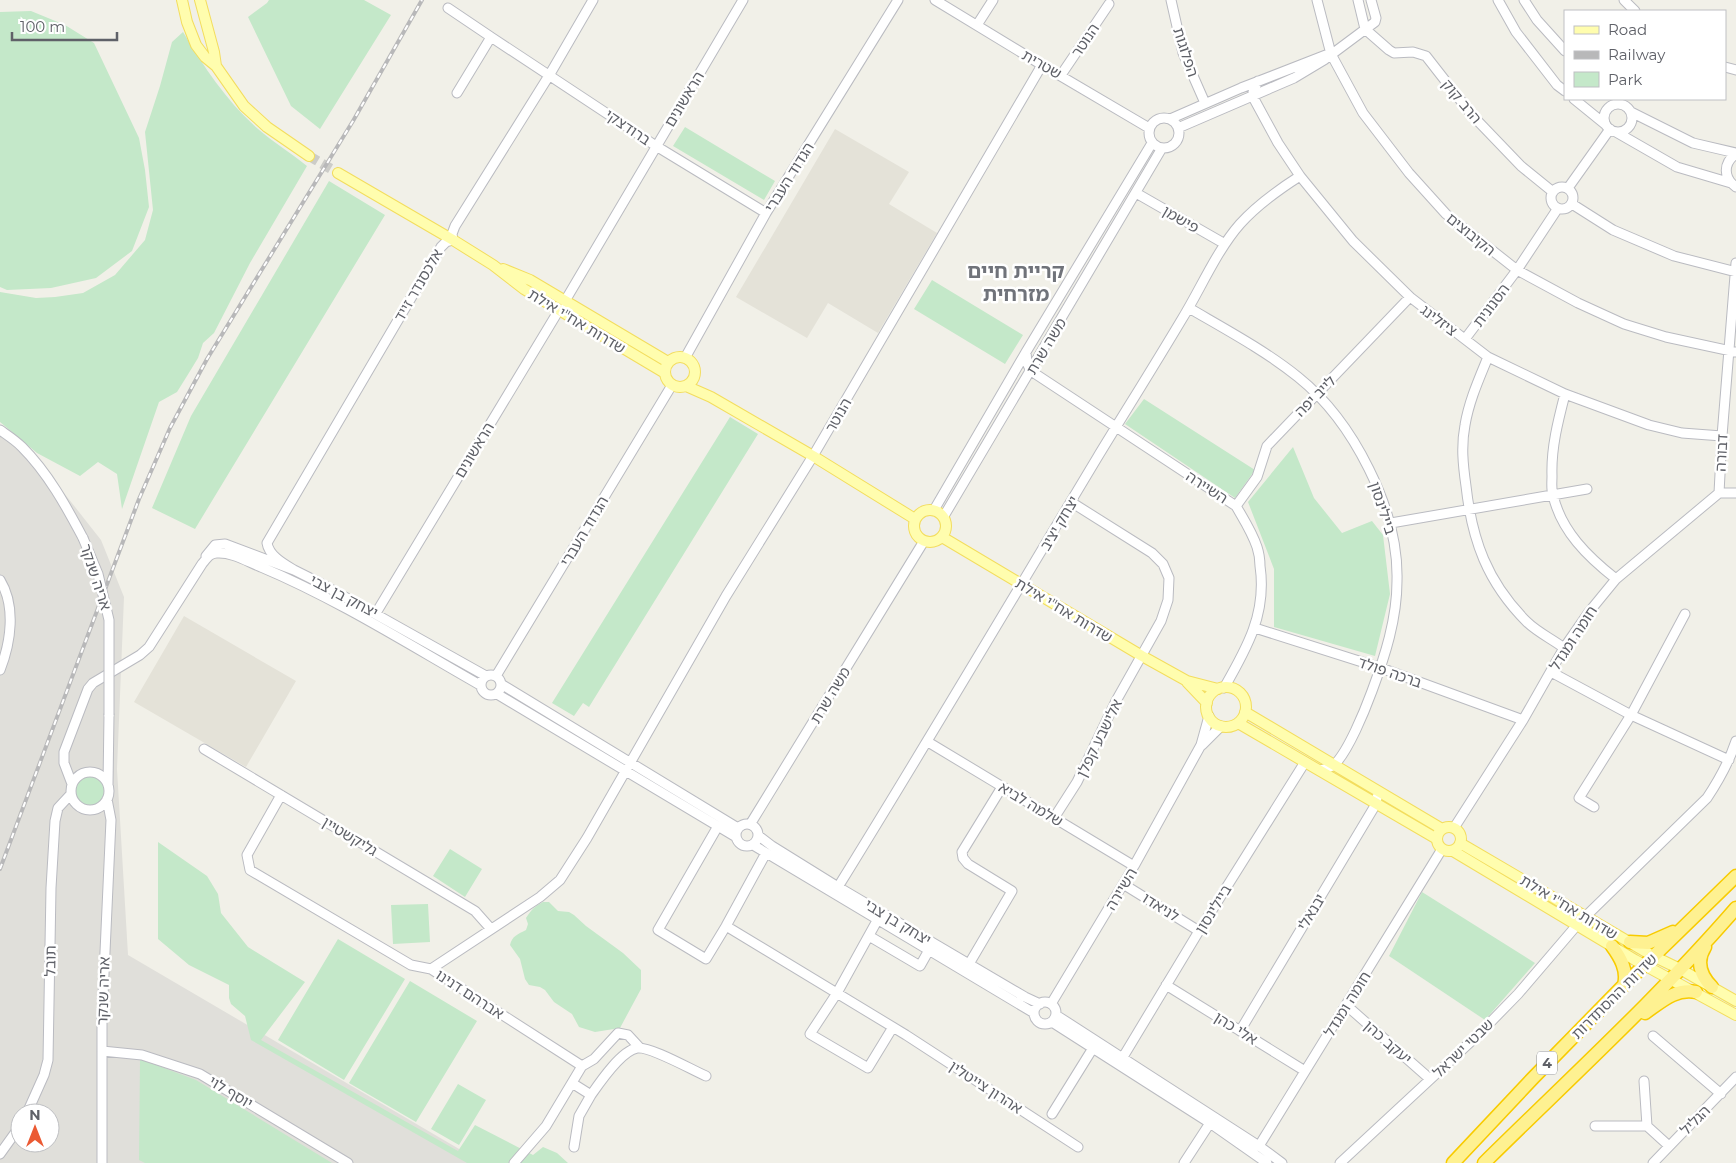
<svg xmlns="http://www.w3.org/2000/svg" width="1736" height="1163" viewBox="0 0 1736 1163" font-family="Montserrat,'Noto Sans Hebrew',sans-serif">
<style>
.industrial{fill:#e0dfda;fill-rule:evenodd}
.education{fill:#e4e2d8}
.green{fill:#c4e8c9}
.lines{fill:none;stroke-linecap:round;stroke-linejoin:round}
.major-tunnel{stroke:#ccccc8;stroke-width:10;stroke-dasharray:10 5;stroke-linecap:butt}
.minor-casing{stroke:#babbc1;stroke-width:11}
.major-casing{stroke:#f3dd5e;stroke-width:12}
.highway-casing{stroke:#f8cb00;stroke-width:15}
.minor{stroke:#fff;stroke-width:9}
.major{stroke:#fffdae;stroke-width:10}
.highway{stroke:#fef191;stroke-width:12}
.rail-casing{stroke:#b8b8b9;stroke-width:4}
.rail{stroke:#fff;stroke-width:2;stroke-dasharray:5.5;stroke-linecap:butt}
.minor-bridge-casing{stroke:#babbc1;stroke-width:11;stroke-linecap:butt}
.minor-bridge{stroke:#fff;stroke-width:9}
.labels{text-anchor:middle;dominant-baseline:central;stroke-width:5;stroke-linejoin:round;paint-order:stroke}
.shield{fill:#fff;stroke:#8f9095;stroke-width:1}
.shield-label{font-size:14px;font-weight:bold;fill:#5f6168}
.street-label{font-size:15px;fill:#5f6168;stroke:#fff}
.district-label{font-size:20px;font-weight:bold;fill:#70737a;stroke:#fff}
</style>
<rect width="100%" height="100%" fill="#f1f0e8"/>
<path class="industrial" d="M0,431L42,465L101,540L124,597L117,769L128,955L483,1163H0ZM20,1113H50V1143H20Z"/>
<path class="education" d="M835,129L909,172L889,204L937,233L878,333L828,303L807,338L736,297Z
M184,616L296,681L246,767L134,702Z"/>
<path class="green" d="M269,0H364L391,15L320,129L291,106L248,17L267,3Z
M31,11L65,25L94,43L139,138L145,170L149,207L132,251L96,278L51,288L7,290L0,287V12Z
M183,32C204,67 227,102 258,129C273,142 291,153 307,166L250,263L214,333L203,343L198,358L187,376L177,392L159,402L122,509L117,474L98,462L80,476L37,453L0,422V292L36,298L55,297L83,293L115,275L145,240L153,210L145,132L160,86L172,42Z
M685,127L775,181L764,200L673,146Z
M329,181L385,215L195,529L152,508L191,416Z
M932,280L1023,335L1005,364L914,309Z
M1144,399L1255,470L1235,498L1125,424Z
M730,417L758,434L589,707L583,703L574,716L552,703Z
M1293,447L1314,498L1342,533L1372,521L1383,535L1390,594L1375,656L1274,627V569L1248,502Z
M74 791a15 15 0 1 1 30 0a15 15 0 1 1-30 0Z
M158,842L207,876L218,894L221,913L248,947L305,982L261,1040L458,1151L475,1125L533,1155L543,1147L557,1153L568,1163H467L251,1040L245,1016L231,1004L229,998V985L189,965L158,939Z
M450,849L482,869L465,897L433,876Z
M1422,892L1535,963L1485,1020L1389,956Z
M543,902H549L558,911L569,912L574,915L586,926L623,953L641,970V989L620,1028L595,1032L579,1027L572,1014L554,1002L545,990L540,987L529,985L525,979L520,959L510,945C512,936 518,934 526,930L528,924L526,918C531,910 535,906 543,902Z
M428,904L430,942L393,944L391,905Z
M338,939L405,979L344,1080L278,1040Z
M410,981L477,1021L416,1122L349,1083Z
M140,1059L196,1080L332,1163H145L139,1160Z
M458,1084L486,1100L459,1145L431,1129Z"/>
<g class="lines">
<path class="major-tunnel" d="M309,156L338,173"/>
<defs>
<path id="minor" d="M935,0L1042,65L1149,128
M1171,0L1183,53L1205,103
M1317,0L1331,54L1363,113L1409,173L1446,214L1517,270L1578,303L1624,324L1666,337L1736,352
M1358,0L1365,29
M1498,0L1516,32L1557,85L1565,91
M1524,0L1537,20L1565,51
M1624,0L1635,11
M448,8L491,37
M977,25L993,0
M1365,29L1389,50L1394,53L1413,52L1426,56L1472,115L1521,166L1553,192
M1725,67L1736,70
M1061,75L1109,4
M1258,81L1253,92V97L1278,143L1300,176L1353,241L1410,297L1488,357L1565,394L1649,425L1682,433L1722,436
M457,93L491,37L656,146L766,213
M1574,99L1606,125
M1604 118a14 14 0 1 1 28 0a14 14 0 1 1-28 0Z
M1631,112L1693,143L1736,153
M1149 133a15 15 0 1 1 30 0a15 15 0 1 1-30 0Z
M1170,119L1241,88L1326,55
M1178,128L1294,78L1324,60L1375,22L1376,18L1371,0
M1616,132L1677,167L1731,183
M1736,154C1723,163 1723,178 1736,187
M1551 198a11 11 0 1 1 22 0a11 11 0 1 1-22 0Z
M1568,188L1610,129
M1136,193L1225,244
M1572,204L1613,230L1674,256L1736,272
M565,301L743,0
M1189,308C1225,329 1266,351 1298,377C1353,421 1399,510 1397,581C1397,619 1385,656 1372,691C1365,710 1348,752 1334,765C1330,768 1325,769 1320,770
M1465,339L1517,270L1558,208
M1026,352L1027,363L1031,371L1236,506C1244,520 1252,532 1257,547C1259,553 1260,560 1260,566C1267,613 1247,648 1224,688
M1488,357C1479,379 1469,401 1465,425C1461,446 1463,465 1466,486C1472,540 1487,582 1527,622C1537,632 1552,639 1564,648
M685,358L766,213L898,0
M1565,394C1558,421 1551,448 1552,476C1552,482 1551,489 1553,495C1561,531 1588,557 1616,579
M0,430C7,435 15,440 22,447C48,473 66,506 83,538
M1719,493L1722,436L1736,263
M1236,506L1257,477L1267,446L1410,297
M934,510L1026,352L1152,143
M944,516L1162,148
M1391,523L1587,489
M206,556L215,545L225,544L294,570L320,583L486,676
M294,570C284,564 269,556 267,543L441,247L446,242L453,240L452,234L455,226L550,74L593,0
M0,580C16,606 11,642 0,670
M376,613L559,310L566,308L579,311
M1255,628L1381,668L1523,720
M1551,672L1631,715L1729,760
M481 685a10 10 0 1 1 20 0a10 10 0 1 1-20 0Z
M496,676L672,385
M501,684L738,828
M497,694L736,837
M928,742L1134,866
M1202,745L1221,726
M204,749L475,911L491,929
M71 791a19 19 0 1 1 38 0a19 19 0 1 1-38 0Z
M72,784L64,763V752L88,689L93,683L140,655L149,647L202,564C207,558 210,553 217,553C232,552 248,562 261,567C337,599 408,644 480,685
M108,785L109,715
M281,795L247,855L250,870L411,965L431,969L582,1066L546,1126L514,1163
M1594,807L1579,798L1631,715L1685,614
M1054,818L1077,782L1116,701L1161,621L1168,600L1169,578L1163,564L1152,553L1071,502
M751,823L924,541
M736 835a11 11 0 1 1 22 0a11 11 0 1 1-22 0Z
M718,826L658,930L706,959L726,926L766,853
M1454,828L1523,720L1564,648L1589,612L1616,579L1719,493H1736
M759,836L772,846L838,887L1025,997L1040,1004
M753,845L1034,1013
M1123,884L1199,931
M838,887C926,745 1011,601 1097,458C1125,412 1154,366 1182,319C1200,290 1217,250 1240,224C1257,205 1278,190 1300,176
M1586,916L1707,798C1719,780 1729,762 1736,741
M878,919L837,993L810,1034L868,1068L893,1027
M726,926L906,1035L1078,1147
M869,936L920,966L929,950
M969,964L1012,891L968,864L963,858L962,852L1002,787
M431,969L540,897L560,880L587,838L726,596L813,456L1042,65
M1166,985L1305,1071
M1034 1013a11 11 0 1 1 22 0a11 11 0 1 1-22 0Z
M1051,1004L1134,866L1201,745L1209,716
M1346,1005L1430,1079
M1056,1015L1259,1146L1282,1163
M1052,1022L1210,1123L1267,1163
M1240,1031L1376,804L1377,797
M1653,1036L1721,1094
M102,1051L142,1055L200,1074L348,1163
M1123,1057L1199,931L1305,762
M582,1066L594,1059L618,1033L628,1035L640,1048
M572,1083L591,1095C600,1082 621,1051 637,1048C650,1046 692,1070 706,1076
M27,1113L44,1075L48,1060L51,888L55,821L58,808L71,794
M1052,1114L1093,1048
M1595,1126H1647L1644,1081
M1647,1126L1669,1146
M574,1147L579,1116L591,1095
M1245,1147L1259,1146L1442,849
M0,1154L20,1126
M102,1163V1018L111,820L107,799
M1184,1163L1210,1123L1209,1118
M1340,1163L1478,1035L1518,994L1577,925
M1653,1163L1736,1077"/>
<path id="major" d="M182,0L187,22L196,45L205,57L216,66L244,106L267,127L309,156
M200,0L214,52L216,66
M338,173L453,240L493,265L524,289L665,373
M503,269L530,280L668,362
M665 372a15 15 0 1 1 30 0a15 15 0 1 1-30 0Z
M686,386L711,397L813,456L915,519
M914 526a16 16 0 1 1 32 0a16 16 0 1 1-32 0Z
M942,537L1142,656L1187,681L1218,689
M1187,682L1207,703
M1206 707a20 20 0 1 1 40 0a20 20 0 1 1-40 0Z
M1245,712L1442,829
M1238,723L1437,839
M1437 839a12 12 0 1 1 24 0a12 12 0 1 1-24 0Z
M1460,843L1653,956L1680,969L1736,1001
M1453,851L1635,960L1736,1015"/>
<path id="highway" d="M1630,942L1648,943L1673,932
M1612,946C1620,957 1628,970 1624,985
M1705,947C1696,961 1700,975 1712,987
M1645,1013C1661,1002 1675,988 1696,992
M1453,1163L1533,1078L1624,985L1736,876
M1484,1163C1569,1079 1658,998 1736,908"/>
</defs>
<use href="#minor" class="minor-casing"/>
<use href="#major" class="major-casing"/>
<use href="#highway" class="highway-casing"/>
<use href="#minor" class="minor"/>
<use href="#major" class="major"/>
<use href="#highway" class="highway"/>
<defs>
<path id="rail" d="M0,869L139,499L170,428L207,359L353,121L422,0"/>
</defs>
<use href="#rail" class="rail-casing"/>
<use href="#rail" class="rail"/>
<defs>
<path id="minor-bridge" d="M83,538L98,574L109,620V715"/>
</defs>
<use href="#minor-bridge" class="minor-bridge-casing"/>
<use href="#minor-bridge" class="minor-bridge"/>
</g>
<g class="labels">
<rect class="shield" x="1537" y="1051.5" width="20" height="23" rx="4"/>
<g class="shield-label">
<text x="1547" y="1063">4</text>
</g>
<g class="street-label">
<text transform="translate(1085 40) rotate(-56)">הנוטר</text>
<text transform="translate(1186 52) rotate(72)">הפלוגות</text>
<text transform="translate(1042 64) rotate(30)">שטרית</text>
<text transform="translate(684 99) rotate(-59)">הראשונים</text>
<text transform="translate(1462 101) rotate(50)">הרב קוק</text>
<text transform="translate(628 127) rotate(34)">ברודצקי</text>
<text transform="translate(789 177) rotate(-58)">הגדוד העברי</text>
<text transform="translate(1181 219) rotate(30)">פישמן</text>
<text transform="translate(1471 234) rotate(39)">הקיבוצים</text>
<text transform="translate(418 285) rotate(-60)">אלכסנדר זייד</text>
<text transform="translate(1491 305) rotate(-53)">הסנונית</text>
<text transform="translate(1439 320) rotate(37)">ציזלינג</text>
<text transform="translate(577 321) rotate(31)">שדרות אח"י אילת</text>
<text transform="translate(1046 346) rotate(-59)">משה שרת</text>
<text transform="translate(1315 396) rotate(-45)">לייב יפה</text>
<text transform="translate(838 415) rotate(-60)">הנוטר</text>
<text transform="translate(474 450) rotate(-59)">הראשונים</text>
<text transform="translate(1721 453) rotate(-87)">דבורה</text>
<text transform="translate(1207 487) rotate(33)">השיירה</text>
<text transform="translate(1383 508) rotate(72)">ביילינסון</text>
<text transform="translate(1059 523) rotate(-59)">יצחק יציב</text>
<text transform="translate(584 531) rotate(-59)">הגדוד העברי</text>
<text transform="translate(96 577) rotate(72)">אריה שנקר</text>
<text transform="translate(344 596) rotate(28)">יצחק בן צבי</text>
<text transform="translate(1064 610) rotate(31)">שדרות אח"י אילת</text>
<text transform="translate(1573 638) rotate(-57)">חומה ומגדל</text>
<text transform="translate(1390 672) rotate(19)">ברכה פולד</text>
<text transform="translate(830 695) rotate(-59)">משה שרת</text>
<text transform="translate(1099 738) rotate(-64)">אלישבע קפלן</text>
<text transform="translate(1031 804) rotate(31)">שלמה לביא</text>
<text transform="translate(350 836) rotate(31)">גליקשטיין</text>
<text transform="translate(1121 889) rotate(-59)">השיירה</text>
<text transform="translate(1161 907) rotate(32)">לניאדו</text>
<text transform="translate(1569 907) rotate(31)">שדרות אח"י אילת</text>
<text transform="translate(1213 909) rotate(-58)">ביילינסון</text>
<text transform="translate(1311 912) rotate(-59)">יבנאלי</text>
<text transform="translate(898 922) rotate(31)">יצחק בן צבי</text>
<text transform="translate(50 961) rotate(-89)">תובל</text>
<text transform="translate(103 991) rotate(-88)">אריה שנקר</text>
<text transform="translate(470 994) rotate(33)">אברהם דנינו</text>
<text transform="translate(1614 996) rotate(-45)">שדרות ההסתדרות</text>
<text transform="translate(1347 1004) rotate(-58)">חומה ומגדל</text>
<text transform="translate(1236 1028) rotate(32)">אלי כהן</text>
<text transform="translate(1388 1042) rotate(41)">יעקב כהן</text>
<text transform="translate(1463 1048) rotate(-44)">שבטי ישראל</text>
<text transform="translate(986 1087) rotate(33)">אהרון צייטלין</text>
<text transform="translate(231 1092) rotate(31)">יוסף לוי</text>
<text transform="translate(1695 1120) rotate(-45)">הגליל</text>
</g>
<g class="district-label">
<text x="1016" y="271">קריית חיים<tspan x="1016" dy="23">מזרחית</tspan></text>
</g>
</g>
<rect x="1564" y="10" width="162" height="90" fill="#ffffff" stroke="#bfc0c3"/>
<rect x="1574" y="26" width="25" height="8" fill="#fffdae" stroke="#bfc0c3"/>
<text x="1608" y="35" font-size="15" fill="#5f6168">Road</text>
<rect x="1574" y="51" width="25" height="8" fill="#b8b8b9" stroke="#bfc0c3"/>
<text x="1608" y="60" font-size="15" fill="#5f6168">Railway</text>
<rect x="1574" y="72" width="25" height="15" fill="#c4e8c9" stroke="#bfc0c3"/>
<text x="1608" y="85" font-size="15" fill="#5f6168">Park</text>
<g transform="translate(35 1128)"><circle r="24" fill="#ffffff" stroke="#bfc0c3"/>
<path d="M0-4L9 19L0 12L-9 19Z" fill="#eb5a33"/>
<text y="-8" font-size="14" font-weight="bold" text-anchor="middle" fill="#5f6168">N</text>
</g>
<path d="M12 32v8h105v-8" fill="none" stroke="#5f6168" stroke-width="2.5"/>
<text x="20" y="32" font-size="15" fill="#5f6168" stroke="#ffffff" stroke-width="4" paint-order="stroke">100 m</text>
</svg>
